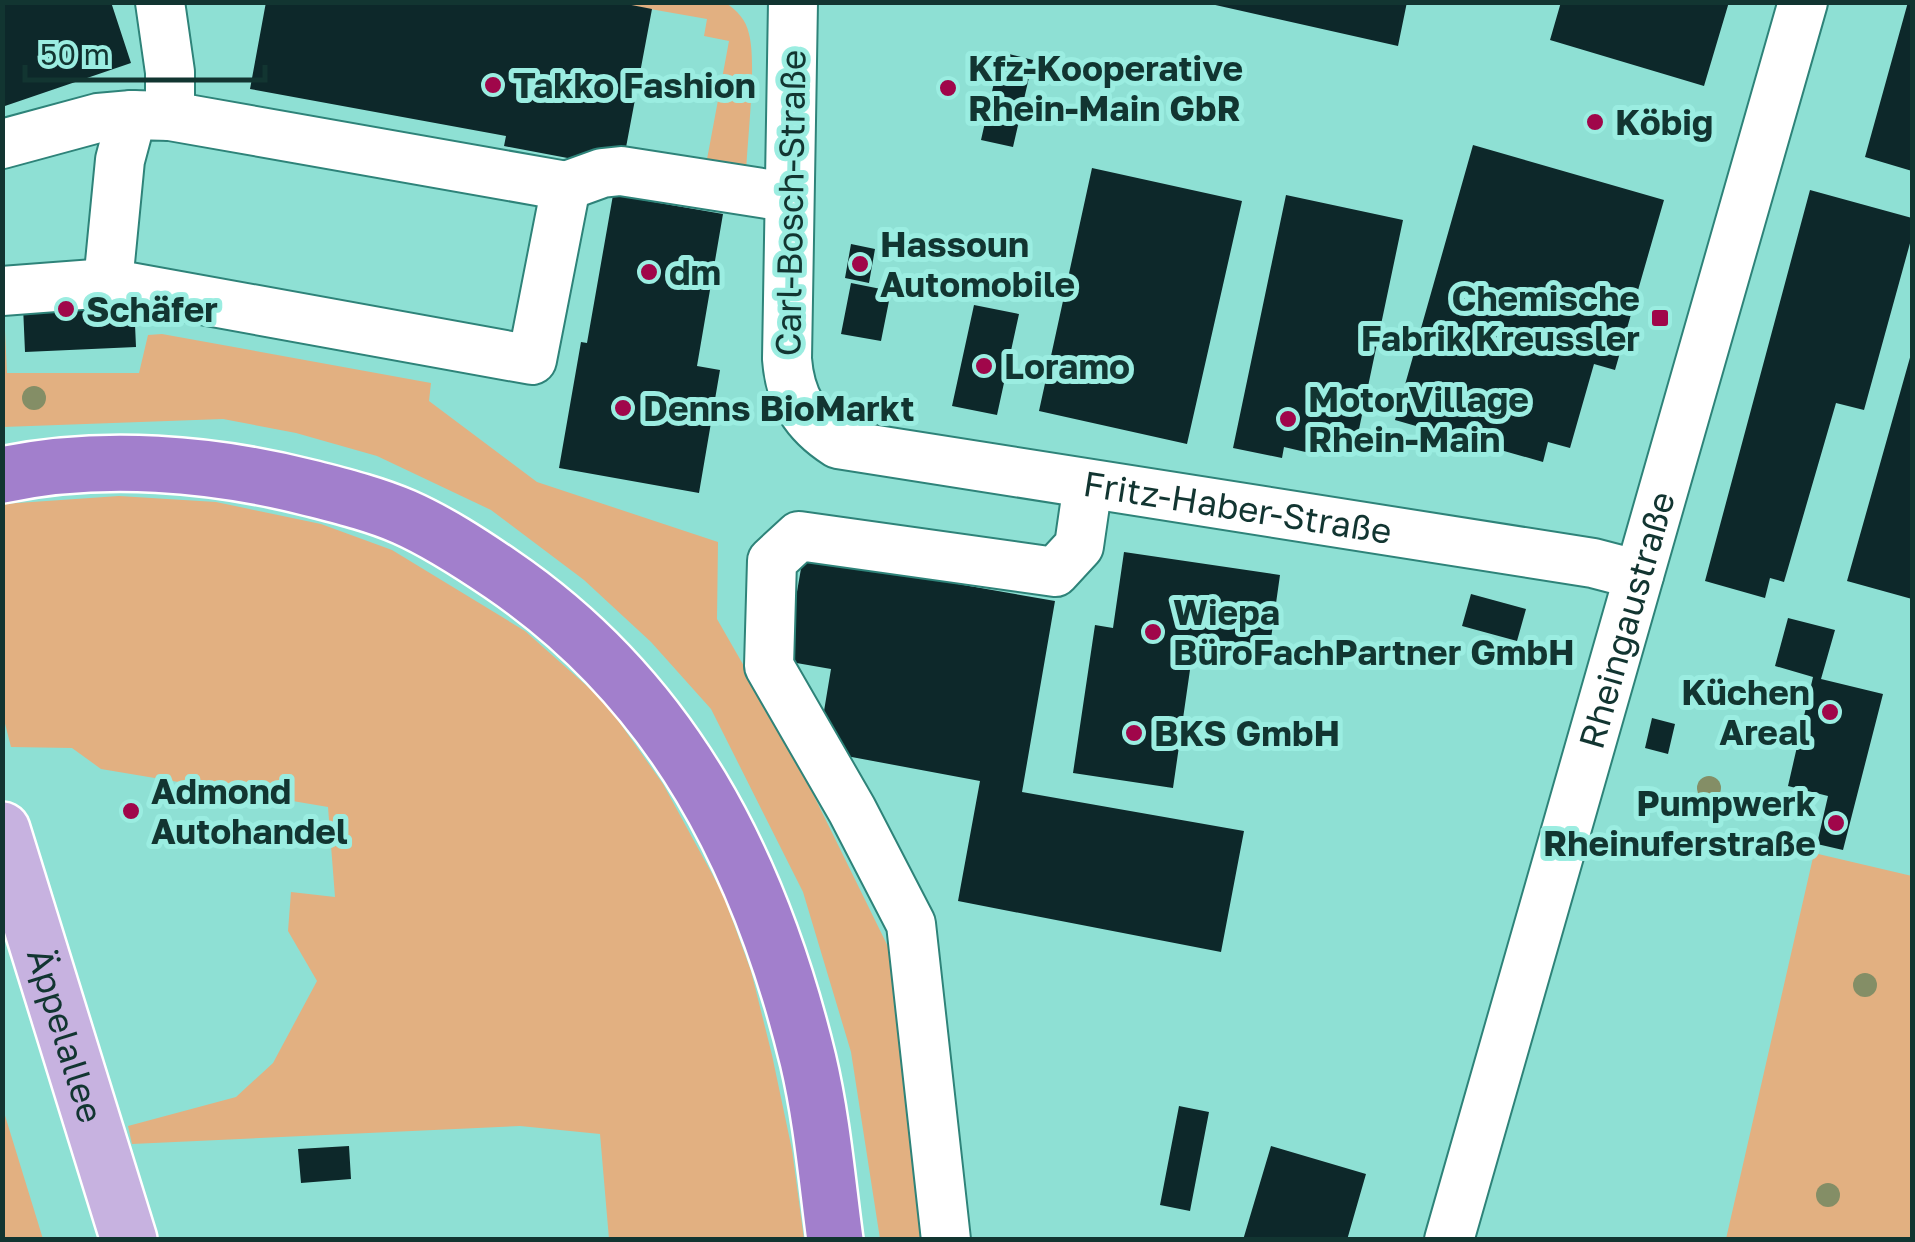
<svg xmlns="http://www.w3.org/2000/svg" width="1915" height="1242" viewBox="0 0 1915 1242" font-family="'Golos Text',sans-serif">
<style>
.green{fill:#e2b081}
.building{fill:#0d282a}
.lines{fill:none;stroke-linecap:round;stroke-linejoin:round}
.minor-casing{stroke:#2e8379;stroke-width:52}
.major-casing{stroke:#fff;stroke-width:60}
.highway-casing{stroke:#fff;stroke-width:60}
.minor{stroke:#fff;stroke-width:48}
.major{stroke:#c7b2e0;stroke-width:55}
.highway{stroke:#a27fcc;stroke-width:55}
.tree{fill:#848e66}
.poi-dot{fill:#a0064a;stroke:#9bede1;stroke-width:4}
.labels{text-anchor:middle;dominant-baseline:central;stroke-width:10;stroke-linejoin:round;paint-order:stroke}
.poi-label{font-size:35px;font-weight:bold;fill:#123531;stroke:#9bede1;text-anchor:start}
.street-label{font-size:35px;fill:#123531;stroke:#9bede1}
</style>
<rect width="100%" height="100%" fill="#8ee0d4"/>
<path class="green" d="M616,3H726C737,11 746,19 749,34C757,64 747,141 746,176L705,170L729,41L704,36L707,19Z
M3,331H5L7,373H139L148,335L162,334L431,383L429,401L537,482L718,542L717,619L787,741L899,969L930,1239H880L851,1052L803,892L711,709L651,642L584,580L491,510L377,456L296,433L223,419L3,427Z
M119,496L216,502L321,524L392,550L525,631L605,702L663,784L723,894L751,971L772,1055L792,1150L804,1239H609L600,1134L520,1126L132,1144L128,1126L236,1097L273,1063L317,981L288,931L291,892L335,897L328,807L101,769L72,748L11,747L3,716V504Z
M1814,853L1912,876V1239H1726Z
M3,1109L43,1239H3Z"/>
<path class="building" d="M2,2H111L131,63L2,107Z
M266,2H616L652,9L624,158L594,163L504,146L506,136L250,89Z
M1202,2H1407L1398,46Z
M1561,2H1729L1704,86L1550,40Z
M1908,2H1912V171L1865,157Z
M1001,52L1033,60L1013,147L981,140Z
M1473,145L1664,200L1615,370L1594,364L1570,448L1548,442L1543,462L1395,420Z
M1092,168L1242,201L1187,444L1039,411Z
M1810,190L1912,218V236L1864,410L1836,403L1784,582L1770,578L1765,598L1705,581Z
M613,195L723,214L697,366L720,370L699,493L559,468L581,342L587,343Z
M1286,195L1403,220L1358,434L1320,426L1314,454L1284,447L1282,458L1233,448Z
M851,244L875,249L869,283L845,278Z
M851,283L891,291L881,341L841,334Z
M134,302L136,347L25,352L23,306Z
M974,305L1019,314L997,415L952,406Z
M1911,354L1912,355V599L1847,581Z
M1124,552L1280,575L1268,660L1193,649L1173,788L1073,773L1095,625L1113,628Z
M803,557L1055,601L1022,792L1244,831L1221,952L958,901L980,781L841,755L821,729L831,669L785,661Z
M1471,594L1526,609L1517,641L1462,626Z
M1788,618L1835,630L1821,679L1883,694L1843,850L1817,844L1828,796L1788,786L1813,677L1775,666Z
M1652,718L1675,724L1668,754L1645,748Z
M1179,1106L1209,1112L1190,1211L1160,1205Z
M349,1146L351,1179L301,1183L298,1149Z
M1271,1146L1366,1174L1347,1240H1243Z"/>
<g class="lines">
<defs>
<g id="minor">
<path id="s1" d="M793,2L787,359C790,398 805,423 838,444L1593,563L1639,575"/>
<path d="M2,144L98,118L132,115"/>
<path d="M566,186L602,173L621,171L787,197"/>
<path d="M108,283L120,160L132,115L170,116V72L160,2"/>
<path d="M2,291L108,283L532,360L566,186L170,116"/>
<path d="M946,1240L911,924L852,810L769,666L772,561L799,536L1055,572L1079,546L1088,484"/>
<path id="s2" d="M1449,1240L1803,2"/>
</g>
<g id="major">
<path id="s3" d="M2,830L129,1240"/>
</g>
<path id="highway" d="M2,475C102,454 212,463 310,488C341,496 374,504 404,517C438,532 470,553 501,574C673,691 760,863 808,1060C822,1119 827,1180 835,1240"/>
</defs>
<use href="#minor" class="minor-casing"/>
<use href="#major" class="major-casing"/>
<use href="#highway" class="highway-casing"/>
<use href="#minor" class="minor"/>
<use href="#major" class="major"/>
<use href="#highway" class="highway"/>
</g>
<g class="tree">
<circle cx="34" cy="398" r="12"/>
<circle cx="1709" cy="788" r="12"/>
<circle cx="1865" cy="985" r="12"/>
<circle cx="1828" cy="1195" r="12"/>
</g>
<g class="poi-dot">
<circle cx="493" cy="85" r="10"/>
<circle cx="948" cy="88" r="10"/>
<circle cx="1595" cy="122" r="10"/>
<circle cx="860" cy="264" r="10"/>
<circle cx="649" cy="272" r="10"/>
<circle cx="66" cy="309" r="10"/>
<rect x="1650" y="308" width="20" height="20" rx="5"/>
<circle cx="984" cy="366" r="10"/>
<circle cx="623" cy="408" r="10"/>
<circle cx="1288" cy="419" r="10"/>
<circle cx="1153" cy="632" r="10"/>
<circle cx="1830" cy="712" r="10"/>
<circle cx="1134" cy="733" r="10"/>
<circle cx="131" cy="811" r="10"/>
<circle cx="1836" cy="823" r="10"/>
</g>
<g class="labels">
<g class="poi-label">
<text x="968" y="68">Kfz-Kooperative<tspan x="968" dy="40">Rhein-Main GbR</tspan></text>
<text x="513" y="85">Takko Fashion</text>
<text x="1615" y="122">Köbig</text>
<text x="880" y="244">Hassoun<tspan x="880" dy="40">Automobile</tspan></text>
<text x="669" y="272">dm</text>
<text x="1640" y="298" text-anchor="end">Chemische<tspan x="1640" dy="40">Fabrik Kreussler</tspan></text>
<text x="86" y="309">Schäfer</text>
<text x="1004" y="366">Loramo</text>
<text x="1308" y="399">MotorVillage<tspan x="1308" dy="40">Rhein-Main</tspan></text>
<text x="643" y="408">Denns BioMarkt</text>
<text x="1173" y="612">Wiepa<tspan x="1173" dy="40">BüroFachPartner GmbH</tspan></text>
<text x="1810" y="692" text-anchor="end">Küchen<tspan x="1810" dy="40">Areal</tspan></text>
<text x="1154" y="733">BKS GmbH</text>
<text x="151" y="791">Admond<tspan x="151" dy="40">Autohandel</tspan></text>
<text x="1816" y="803" text-anchor="end">Pumpwerk<tspan x="1816" dy="40">Rheinuferstraße</tspan></text>
</g>
<g class="street-label">
<text transform="translate(790 203) rotate(-89)">Carl-Bosch-Straße</text>
<text stroke="none"><textPath href="#s1" startOffset="865">Fritz-Haber-Straße</textPath></text>
<text stroke="none"><textPath href="#s2" startOffset="645">Rheingaustraße</textPath></text>
<text stroke="none"><textPath href="#s3" startOffset="215">Äppelallee</textPath></text>
</g>
</g>
<rect width="1915" height="1242" fill="none" stroke="#123531" stroke-width="10"/>
<path d="M25 65v15h240v-15" fill="none" stroke="#123531" stroke-width="5"/>
<text x="40" y="65" font-size="30" fill="#123531" stroke="#9bede1" stroke-width="8" paint-order="stroke">50 m</text>
</svg>
